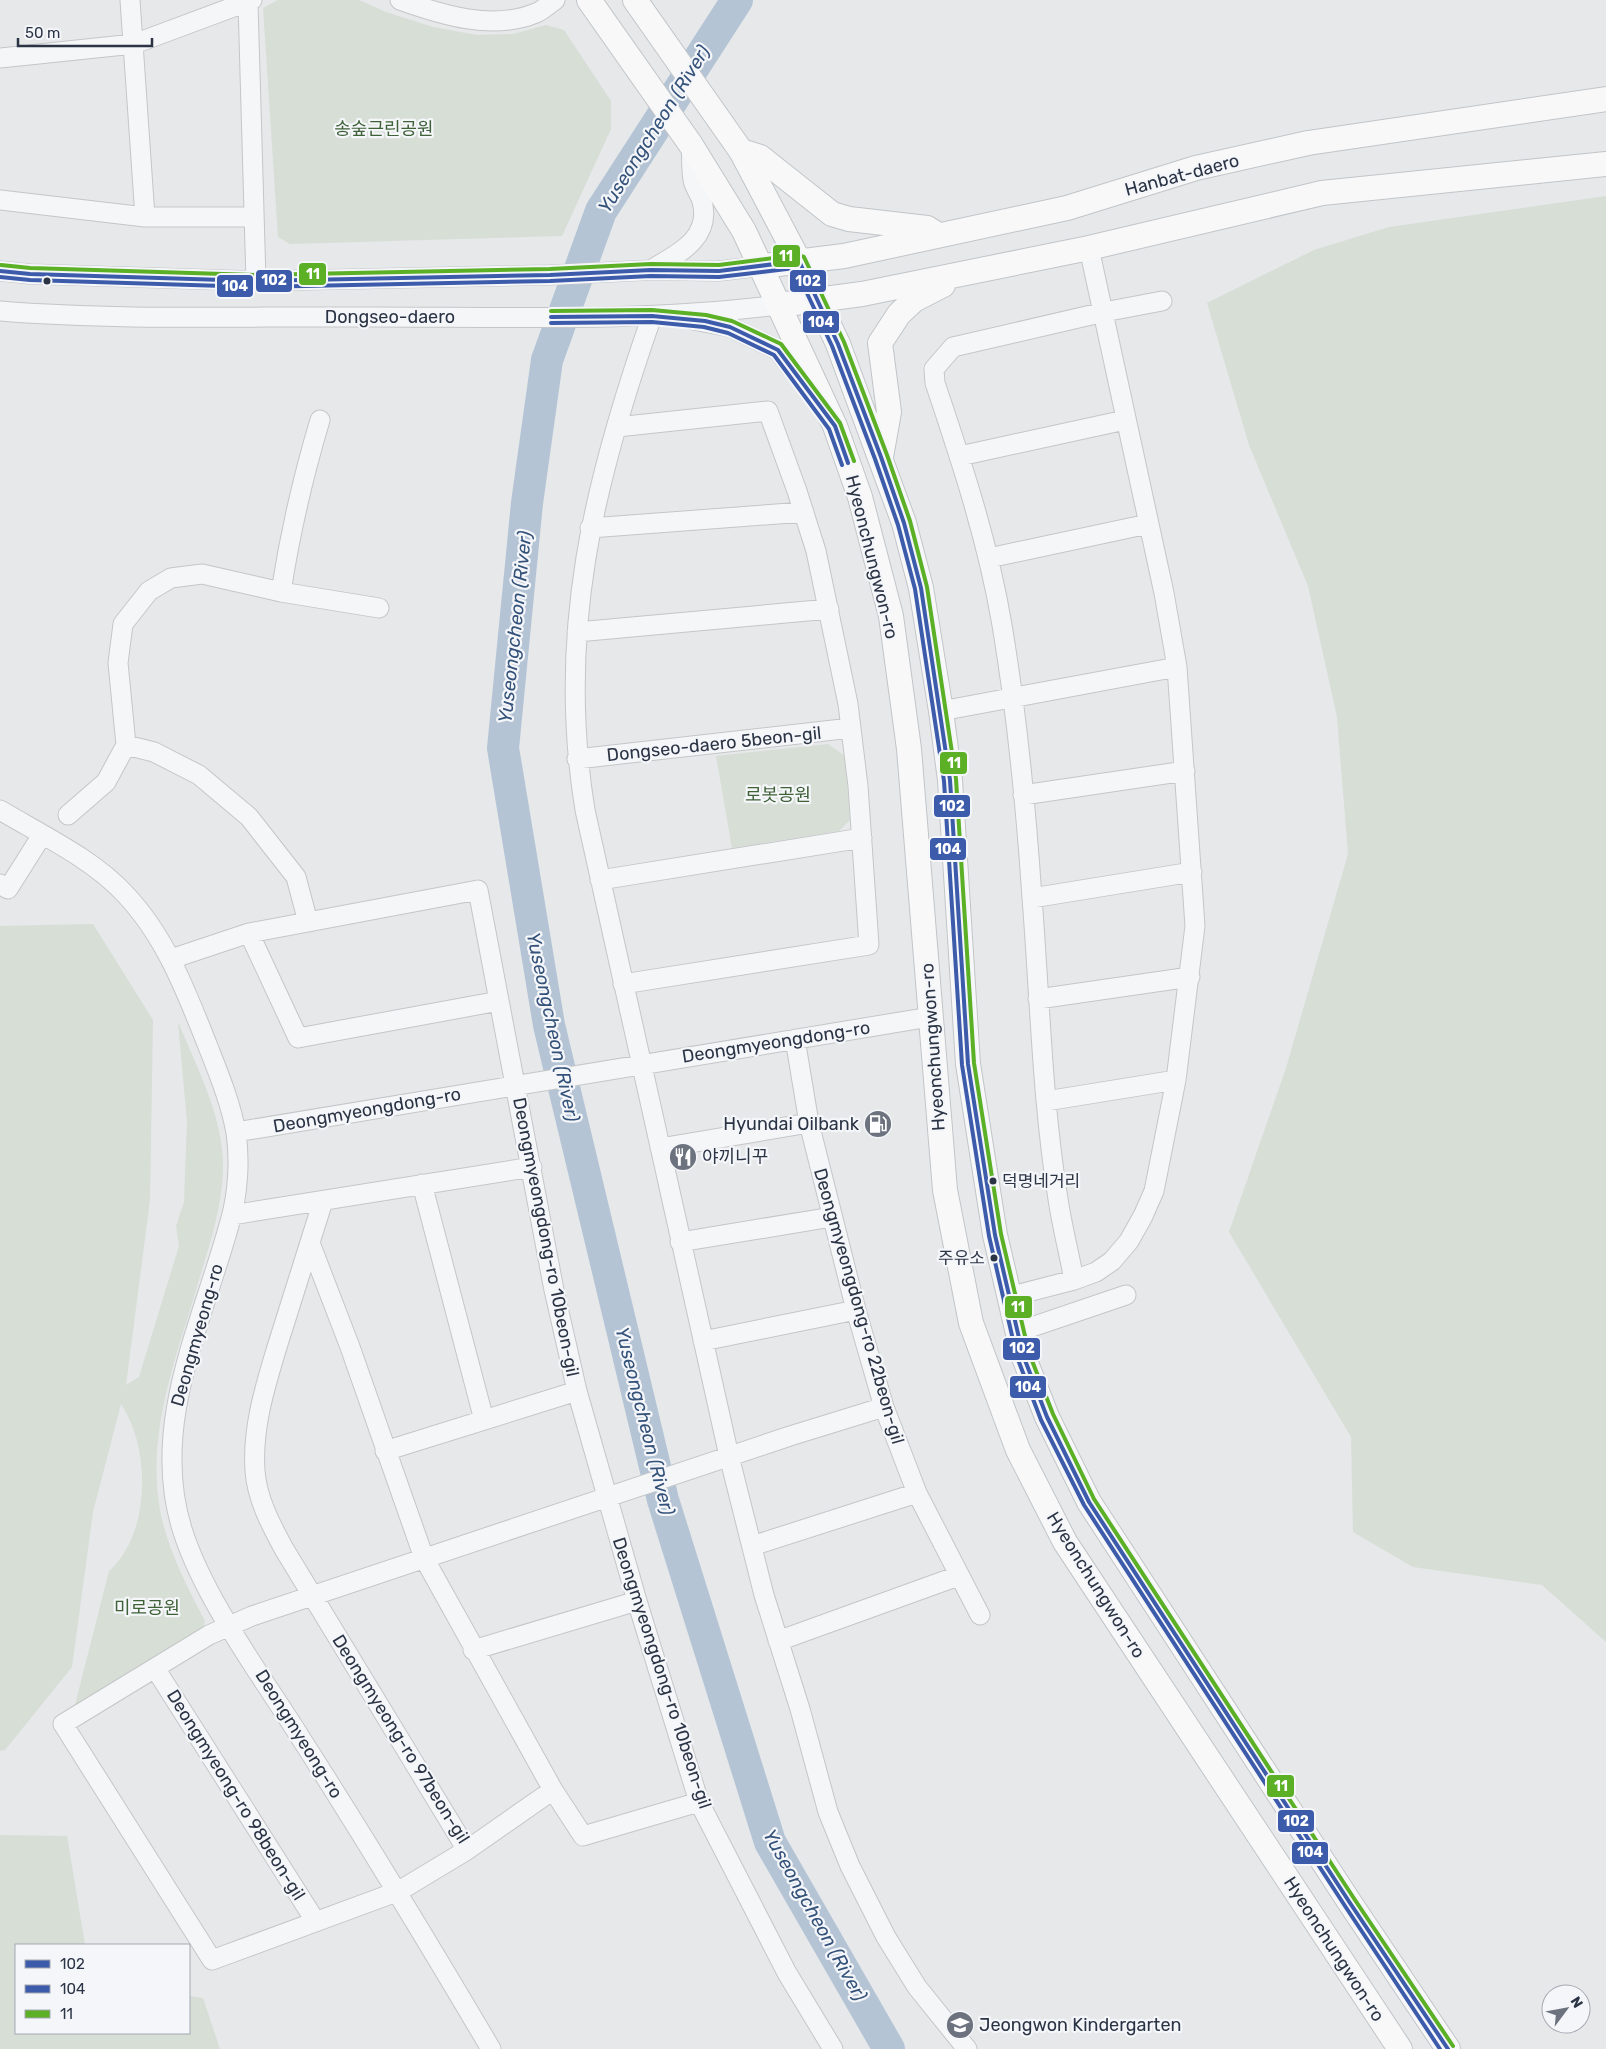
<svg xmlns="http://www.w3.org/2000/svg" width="1606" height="2049" viewBox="0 0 1606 2049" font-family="Rubik,'Noto Sans KR',sans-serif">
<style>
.green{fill:#d6ded6}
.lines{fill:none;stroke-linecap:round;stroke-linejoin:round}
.river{stroke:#b4c4d5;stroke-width:32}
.minor-casing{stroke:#c4c6c8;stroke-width:21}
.major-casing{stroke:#c2c5c8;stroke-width:26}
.minor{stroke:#f5f6f7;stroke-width:19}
.major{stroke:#f8f8f8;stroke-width:24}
.bus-1-casing{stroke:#f4f6f9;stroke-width:8}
.bus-2-casing{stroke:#f4f6f9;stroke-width:8}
.bus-3-casing{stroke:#f4f6f9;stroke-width:8}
.bus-1{stroke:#3d5bab;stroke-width:4}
.bus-2{stroke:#3d5bab;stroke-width:4}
.bus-3{stroke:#5bb025;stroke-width:4}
.bus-dot{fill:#2b3445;stroke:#f4f6f9;stroke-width:2}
.labels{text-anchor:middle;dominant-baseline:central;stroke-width:4.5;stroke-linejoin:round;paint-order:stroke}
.bus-label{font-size:17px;fill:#2b3445;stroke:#f4f6f9;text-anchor:start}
.park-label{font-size:18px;fill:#3f6138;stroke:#f4f6f9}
.street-label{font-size:18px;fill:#2b3445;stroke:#f4f6f9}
.poi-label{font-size:18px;fill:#2b3445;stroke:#f4f6f9;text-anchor:start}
.water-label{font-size:19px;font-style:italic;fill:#34527a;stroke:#f4f6f9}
.line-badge{stroke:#f4f6f9;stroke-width:2}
.badge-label{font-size:14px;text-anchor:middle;font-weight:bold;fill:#fff}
</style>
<rect width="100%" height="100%" fill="#e6e8ea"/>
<path class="green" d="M278,0H359L386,12L433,27L477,35L513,34L546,25L564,30L611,101V129L562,236L290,244L278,237L263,8Z
M1606,196V1642L1542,1585L1413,1567L1353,1532L1351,1437L1229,1232L1286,1068L1348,854L1337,717L1308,586L1249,445L1207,303L1314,250L1389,227Z
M828,744L845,756L850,820L839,831L732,848L716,756Z
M93,924L153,1020L150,1200L126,1385L139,1377L179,1246L176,1226L184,1202L187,1122L178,1022C197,1068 224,1118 223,1169C222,1208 210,1243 199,1280C176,1359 141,1444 164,1527C173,1560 189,1590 205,1621L203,1628L74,1709L109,1571C151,1534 151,1448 121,1404L93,1512L72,1667L5,1750L0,1751V926Z
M0,1835L67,1836L85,1945H16V2033H189V1996L203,1998L220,2049H0Z"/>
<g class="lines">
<path class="river" d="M737,0L601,211L547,360L527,503L503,748L549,1025L663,1500L770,1842L889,2049"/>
<defs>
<path id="minor" d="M130,0L145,217
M400,0C442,15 493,31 536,13C542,11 549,4 555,0
M248,3L256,281
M0,58L134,44L252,0
M0,200L145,217H254
M652,269C678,254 712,238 702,201C700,194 694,187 693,180C691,168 692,156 691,145
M0,271L30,274L256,281L550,275L651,270L719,271L762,266
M0,311C124,321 248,316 372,317C508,317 645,322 779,305
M652,316C594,481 556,633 585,810L729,1456L764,1595L800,1709L828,1812L850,1866L886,1937L917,1987L967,2049
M693,320L730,327L778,350L814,397
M617,427L768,411L797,491L816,551L848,704L858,786L869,945L623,984
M960,456L1125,420
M590,528L804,512
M989,558L1148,524
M281,592L379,608
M577,632L829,609
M941,711L1177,667
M126,745L154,752L199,775L249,817L296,877L308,922
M577,759L851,728
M1023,795L1185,771
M0,810C40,834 93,859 125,894C165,936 186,991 207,1044C218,1072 231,1103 236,1133C240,1159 238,1192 231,1218C204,1320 148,1425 183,1532C205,1600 261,1675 300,1737C366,1840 429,1944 491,2049
M68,815L106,782L126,745L118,663L123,624L149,591L171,578L202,574L281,592C290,533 303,477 320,420
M600,880L862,838
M0,884L8,889L42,835
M1032,898L1192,872
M249,933L298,1038L499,1001
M171,959L249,933L478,890L554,1290L577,1391L637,1601L699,1802L787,1973L833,2049
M1038,999L1190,977
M795,1039L809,1123L856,1310L884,1407L917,1493L980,1615
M1046,1101L1176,1080
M236,1132L930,1017
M660,1148L809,1123
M422,1184L484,1420
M323,1201C308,1250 292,1298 277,1347C265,1387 252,1428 255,1471C257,1499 271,1525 284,1549L467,1850
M232,1215L532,1167
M680,1242L832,1217
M310,1243L350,1347L424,1558L553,1790L583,1836L699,1802
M1074,1280C1069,1253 1062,1226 1058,1199C1042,1100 1040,999 1032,898C1026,807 1017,715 1002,625C988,542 962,463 935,383L934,369L953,347L1104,312L1162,301
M1008,1297L1074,1280L1096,1272L1112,1261L1129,1241L1143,1216L1154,1191L1176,1080L1195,926L1177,667L1164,593L1089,248
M1017,1332L1126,1295
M703,1341L856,1310
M385,1451L577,1391
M752,1546L917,1493
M778,1641L958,1576
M473,1650L637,1601
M155,1668L316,1922
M553,1790L467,1850L399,1891L212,1960L63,1724L209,1635L252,1616L790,1436L884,1407"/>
<path id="major" d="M589,0L691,145L744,231L835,426L860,497L891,616L909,749L945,1190L971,1323L1018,1450L1065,1542L1400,2049
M635,0L741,151L799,261L838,344L904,523L921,588L941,711L950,780L968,1064L995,1235L1023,1355L1047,1417L1089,1502L1350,1903L1448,2049
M741,151L760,157L832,214L849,219L927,228L937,234
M762,266L844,256L1067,208L1196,168L1308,143L1606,99
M779,305L862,294L1089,248L1322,193L1606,164
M881,457L889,412L880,343L899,314L914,300L943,285"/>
</defs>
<use href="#minor" class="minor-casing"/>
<use href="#major" class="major-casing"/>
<use href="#minor" class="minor"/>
<use href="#major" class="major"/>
<defs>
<path id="bus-1" d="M0,271L30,274L256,281L550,275L651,270L719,271L799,261L838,344L881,457L904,523L921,588L950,780L968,1064L995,1235L1023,1355L1047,1417L1089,1502L1350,1903L1448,2049
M551,317L652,316L705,321L730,327L778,350L835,426L848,463"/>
<path id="bus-2" d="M0,277L30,280L256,287L550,281L651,276L719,277L795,268L832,346L875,459L898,525L915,589L944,781L962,1065L989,1236L1017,1357L1041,1420L1084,1505L1345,1906L1440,2049
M551,323L652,322L704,327L728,333L774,355L829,429L842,465"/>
<path id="bus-3" d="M1,265L30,268L256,275L550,269L651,264L719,265L798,255L804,257L844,342L887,455L910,521L927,587L956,779L974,1063L1001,1234L1029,1353L1053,1414L1094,1499L1355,1900L1453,2046
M551,311L652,310L706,315L732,321L781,344L840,423L854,461"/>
</defs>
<use href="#bus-1" class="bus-1-casing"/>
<use href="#bus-2" class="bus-2-casing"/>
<use href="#bus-3" class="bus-3-casing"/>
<use href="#bus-1" class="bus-1"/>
<use href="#bus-2" class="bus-2"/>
<use href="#bus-3" class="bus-3"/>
</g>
<defs>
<symbol id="fuel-disc" viewBox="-11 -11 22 22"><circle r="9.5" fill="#6c737f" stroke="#f4f6f9"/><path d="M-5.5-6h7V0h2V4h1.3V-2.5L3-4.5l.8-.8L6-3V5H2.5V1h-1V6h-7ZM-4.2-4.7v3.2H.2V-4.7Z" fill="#fff"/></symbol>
<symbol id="restaurant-disc" viewBox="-11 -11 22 22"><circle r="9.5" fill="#6c737f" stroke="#f4f6f9"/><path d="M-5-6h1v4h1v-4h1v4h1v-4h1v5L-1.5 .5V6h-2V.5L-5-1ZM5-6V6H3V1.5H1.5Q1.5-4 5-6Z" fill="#fff"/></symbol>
<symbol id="school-disc" viewBox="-11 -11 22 22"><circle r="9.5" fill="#6c737f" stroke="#f4f6f9"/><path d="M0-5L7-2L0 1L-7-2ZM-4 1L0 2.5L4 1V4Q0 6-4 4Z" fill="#fff"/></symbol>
</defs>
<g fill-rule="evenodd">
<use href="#fuel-disc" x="862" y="1108" width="32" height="32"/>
<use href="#restaurant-disc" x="667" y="1141" width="32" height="32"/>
<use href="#school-disc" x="944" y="2009" width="32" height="32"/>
</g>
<g class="bus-dot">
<circle cx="47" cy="281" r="4.5"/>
<circle cx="993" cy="1181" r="4.5"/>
<circle cx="994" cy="1258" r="4.5"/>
</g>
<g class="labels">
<g class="bus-label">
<text x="1002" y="1181">덕명네거리</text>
<text x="985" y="1258" text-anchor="end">주유소</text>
</g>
<g class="park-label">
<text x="384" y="129">송숲근린공원</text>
<text x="778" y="795">로봇공원</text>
<text x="147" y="1608">미로공원</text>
</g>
<g class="street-label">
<text transform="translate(1182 175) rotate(-15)">Hanbat-daero</text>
<text x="390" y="317">Dongseo-daero</text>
<text transform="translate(872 557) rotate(76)">Hyeonchungwon-ro</text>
<text transform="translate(714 744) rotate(-6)">Dongseo-daero 5beon-gil</text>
<text transform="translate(776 1042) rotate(-9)">Deongmyeongdong-ro</text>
<text transform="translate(933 1047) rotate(-94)">Hyeonchungwon-ro</text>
<text transform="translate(367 1110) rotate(-10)">Deongmyeongdong-ro</text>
<text transform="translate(546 1237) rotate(79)">Deongmyeongdong-ro 10beon-gil</text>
<text transform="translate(859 1306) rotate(74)">Deongmyeongdong-ro 22beon-gil</text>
<text transform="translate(197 1335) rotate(-74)">Deongmyeong-ro</text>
<text transform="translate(1096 1585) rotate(58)">Hyeonchungwon-ro</text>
<text transform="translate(662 1673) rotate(72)">Deongmyeongdong-ro 10beon-gil</text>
<text transform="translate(299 1734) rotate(58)">Deongmyeong-ro</text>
<text transform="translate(401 1739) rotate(58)">Deongmyeong-ro 97beon-gil</text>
<text transform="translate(236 1795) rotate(58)">Deongmyeong-ro 98beon-gil</text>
<text transform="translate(1334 1949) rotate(57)">Hyeonchungwon-ro</text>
</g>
<g class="poi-label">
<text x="859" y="1124" text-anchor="end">Hyundai Oilbank</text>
<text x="702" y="1157">야끼니꾸</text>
<text x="979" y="2025">Jeongwon Kindergarten</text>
</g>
<g class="water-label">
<text transform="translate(654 129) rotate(-58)">Yuseongcheon (River)</text>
<text transform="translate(515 627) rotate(-84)">Yuseongcheon (River)</text>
<text transform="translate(553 1027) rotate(78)">Yuseongcheon (River)</text>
<text transform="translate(645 1421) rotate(76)">Yuseongcheon (River)</text>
<text transform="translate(815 1915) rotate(61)">Yuseongcheon (River)</text>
</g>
</g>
<g class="line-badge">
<rect x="772" y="244" width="29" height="24" rx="5" fill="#5bb025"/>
<rect x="298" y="262" width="29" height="24" rx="5" fill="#5bb025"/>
<rect x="255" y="269" width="38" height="24" rx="5" fill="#3d5bab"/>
<rect x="789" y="269" width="38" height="24" rx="5" fill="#3d5bab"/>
<rect x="216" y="274" width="38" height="24" rx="5" fill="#3d5bab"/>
<rect x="802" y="310" width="38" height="24" rx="5" fill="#3d5bab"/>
<rect x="939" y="751" width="29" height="24" rx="5" fill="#5bb025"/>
<rect x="933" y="794" width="38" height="24" rx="5" fill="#3d5bab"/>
<rect x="929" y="837" width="38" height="24" rx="5" fill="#3d5bab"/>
<rect x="1004" y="1295" width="29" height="24" rx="5" fill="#5bb025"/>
<rect x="1002" y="1337" width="39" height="24" rx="5" fill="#3d5bab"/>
<rect x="1009" y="1375" width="38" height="24" rx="5" fill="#3d5bab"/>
<rect x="1266" y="1774" width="29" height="24" rx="5" fill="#5bb025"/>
<rect x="1277" y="1809" width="38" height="24" rx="5" fill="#3d5bab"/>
<rect x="1291" y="1841" width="38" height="24" rx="5" fill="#3d5bab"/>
</g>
<g class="badge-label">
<text x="786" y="261">11</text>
<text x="313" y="279">11</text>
<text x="274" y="285">102</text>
<text x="808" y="286">102</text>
<text x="235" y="291">104</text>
<text x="821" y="327">104</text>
<text x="954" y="768">11</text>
<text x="952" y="811">102</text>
<text x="948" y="854">104</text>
<text x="1018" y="1312">11</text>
<text x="1022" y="1353">102</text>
<text x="1028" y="1392">104</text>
<text x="1281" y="1791">11</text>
<text x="1296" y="1826">102</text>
<text x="1310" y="1857">104</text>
</g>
<rect x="15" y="1944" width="175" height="90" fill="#f4f6f9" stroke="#a4a8b1"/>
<rect x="25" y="1960" width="25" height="8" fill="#3d5bab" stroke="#a4a8b1"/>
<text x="60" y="1969" font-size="15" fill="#2b3445">102</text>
<rect x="25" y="1985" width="25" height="8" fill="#3d5bab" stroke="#a4a8b1"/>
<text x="60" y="1994" font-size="15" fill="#2b3445">104</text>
<rect x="25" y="2010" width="25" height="8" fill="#5bb025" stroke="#a4a8b1"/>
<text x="60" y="2019" font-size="15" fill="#2b3445">11</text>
<g transform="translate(1566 2009) rotate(58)"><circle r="24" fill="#f4f6f9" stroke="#a4a8b1"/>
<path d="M0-4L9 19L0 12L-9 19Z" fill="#6c737f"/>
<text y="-8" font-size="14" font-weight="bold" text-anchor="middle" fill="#2b3445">N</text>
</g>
<path d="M18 38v8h134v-8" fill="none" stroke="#2b3445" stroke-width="2.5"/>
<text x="25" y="38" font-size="15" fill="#2b3445" stroke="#f4f6f9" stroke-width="4" paint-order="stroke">50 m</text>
</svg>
